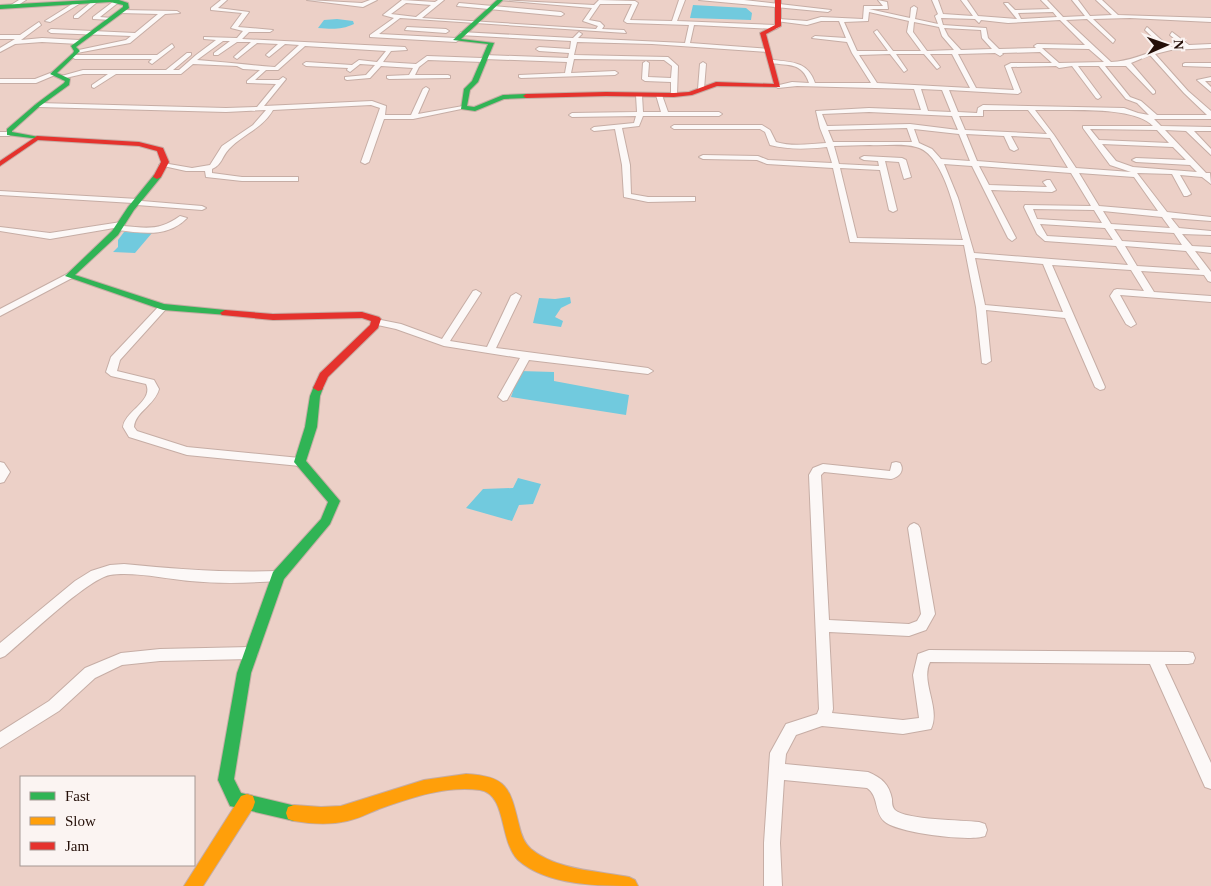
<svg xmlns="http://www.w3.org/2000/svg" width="1211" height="886" viewBox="0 0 1211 886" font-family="'Times New Roman',serif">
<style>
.water{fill:#71cade}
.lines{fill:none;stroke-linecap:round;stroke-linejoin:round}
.street-casing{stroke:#c6ada5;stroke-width:2}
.fast-casing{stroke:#c6ada5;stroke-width:2}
.slow-casing{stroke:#c6ada5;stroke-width:2}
.jam-casing{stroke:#c6ada5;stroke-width:2}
.street{fill:#fcf8f7;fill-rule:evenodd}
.fast{fill:#30b455;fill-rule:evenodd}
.slow{fill:#ff9f0a;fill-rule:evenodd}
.jam{fill:#e5322d;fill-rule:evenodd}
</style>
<rect width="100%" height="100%" fill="#ecd0c7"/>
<path class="water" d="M693,5L746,8L752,13L751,20L690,18Z
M337,19L353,21L354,24C341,30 332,29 318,28L324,20Z
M124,232L152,233L135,253L113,252L118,247V240Z
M570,297L571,303L561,308L555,317L563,321L561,327L533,323L539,298L555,299Z
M520,371L554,372V381L629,395L626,415L511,397Z
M518,478L541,484L533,504L519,505L512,521L466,508L483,489L513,488Z"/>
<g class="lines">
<defs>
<path id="street" d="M19,0H26L15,7H11V5Z
M94,0L96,3L78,18H74V16Z
M221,0H227L218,8L249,12L238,27L273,30L270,32H249L242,39L405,47L407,50L391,51L383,62L416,64L427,56L482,58L484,55L568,58L569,53L539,51L536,49L539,47L570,49L571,41L459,35L461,32L573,38L579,32L582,34L578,38L685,43L689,25L627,23L624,21L632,4H600L589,20L600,22L604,26L602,29L624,30L626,33L400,18L379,34L456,38L459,40L456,42L370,37V35L394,18L383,15L402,0L435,2L438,0H444L422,18L596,29L598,26L583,21L592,8L499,0L594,5L599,0L635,1L638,3L630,20L672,21L679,0H685L677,21L776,25L779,27L776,29L694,25L690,43L770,49L768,52L652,44L577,42L574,55L668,57L678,66L677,95L674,97L671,95V82L645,81L642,79L643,63L646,61L649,63L648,77L671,78L672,66L664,60L574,59L571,73L615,71L618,73L615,75L521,78L519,77V75L565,73L567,62L485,59L483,62L428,60L419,67L415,75H448L450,76V78L389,79L387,78V76L409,75L413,68L381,66L370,78L347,80L345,79V77L366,75L375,65L360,64L350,72L347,70L348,68L306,66L303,64L306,62L352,65L359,60L377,62L386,51L305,46L278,70H266L255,80H279L283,77L286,79L264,106L372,101L386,106L385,115H411L423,89L426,87L429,89L418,114L463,106L466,108L413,119H384L369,162L365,164L361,162L380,108L371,105L273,110C262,129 243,134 229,149C222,156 222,165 212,169V173L242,177H298V181H242L206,177L205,171H186L159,165L163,163L192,168L210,165L222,146L253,125L266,110L226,112L38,107L35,105L38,103L226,108L257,107L276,84L247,83V81L260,70L243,69L237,66L193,64L181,74H116L94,88L92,87V85L108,74H83L61,79L58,77L83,70H166L187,53H191V55L173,70H179L196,55L216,40L204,39V37L237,38L243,31L231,28L242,13L211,10V8ZM406,3L431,5L416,17L391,14ZM223,41H230L214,53V55H218L237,42H251L235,56L234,57L237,59L257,43L278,44L267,54L266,55L269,57L285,44L299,45L275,67C248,65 223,62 197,60Z
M307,0L362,3L370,0H377L363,7Z
M699,0H744L831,10L828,12Z
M878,0L887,2L888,9H869L910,18L911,8L914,6L917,8L915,19L938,24L935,16L938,14L932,0H938L943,14L973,16L961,0H967L978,16L1017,19L1004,3H1008L1015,10L1050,9L1041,0H1047L1063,17L1085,16L1072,0H1078L1090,16L1112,15L1096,0H1102L1118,15L1211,18V22L1130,18L1093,19L1115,40L1113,43L1087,19L1066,20L1111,62C1128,62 1146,53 1164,48L1145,30L1147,27L1169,47L1183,46L1170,35L1172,32L1189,45L1211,44V48L1171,50L1155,54L1188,91L1211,111V119H1154L1161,126L1211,127V131H1194L1211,149V155L1186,131L1165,130L1206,173H1210L1211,184L1202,177L1180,175L1191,194L1187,196H1184L1172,174L1137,173L1167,212L1211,217V221L1171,218L1179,228L1211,231V235L1182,234L1192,246L1211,247V253L1195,251L1211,272V282L1208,281L1204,275L1141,271L1154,292L1211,296V302L1120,295L1136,324L1131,327L1126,324L1110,296L1114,290L1117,289L1144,291L1131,270L1052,265L1105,387L1104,389L1100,390L1095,387L1065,318L986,310L991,361L986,364L982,363L976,307L964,245L850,242L833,168L767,164L757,160L703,159L699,157L703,155L758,156L768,160L832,163L827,147C808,149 789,150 770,145L765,132L760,129H674L671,127L674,125H762L770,130L776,142C792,147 810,144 826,143L820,128L816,111L869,108L921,110L914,89L797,86L778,88L775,86L792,82L809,83C802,62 789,66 771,63V61L773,60C793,62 808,62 815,83H871L852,53L847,42L812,38L815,36L846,38L839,21H821L807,25L776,21L779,19L807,21L821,17L863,19L864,6H883ZM869,12L909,21L907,32L921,51H893L877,30L874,32L888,51H857L844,22L868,21ZM1053,12L1057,17L1021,19L1018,13ZM941,18L975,19L979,23L981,20L1008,23L1060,20L1085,45L1037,44L1034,46L1036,48L999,49L988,38L986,28L943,25ZM914,22L939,27L942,36L954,50L927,51L913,32ZM944,28L981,30L982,38L992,49L961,50L948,36ZM1042,48L1089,49L1104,62L1059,63ZM1040,52L1052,63H1011L1005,66L1014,90L976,88L958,54L995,53L1000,56L1003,54L1002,53ZM890,54L904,72L907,70L896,54H924L937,69L940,67L930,54H952L970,88L877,83L859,55ZM1150,55L1184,93L1207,115H1157L1141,101L1130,97L1105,66H1126L1153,94L1155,93V91L1131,63ZM1056,66L1059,68L1072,66L1096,98L1098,99L1101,97L1078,66H1099L1126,99L1137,103L1149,115L1138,113L1124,108L983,105L978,108L977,113L958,112L949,90L1018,94L1021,92L1011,67ZM921,89L942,90L951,112L928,111ZM983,110H1028L1047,134L965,130L959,116H983ZM1035,110C1065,111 1133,105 1153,126H1083V128L1110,165L1131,172L1076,168L1054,135ZM869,112L952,116L958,130L910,124L827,126L822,114ZM907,128L912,142H833L828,130ZM914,129L959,134L970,161L941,159L932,149L919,143ZM1090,129L1157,130L1169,143L1099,140ZM966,134L1004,136L1010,149L1014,151L1018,149L1011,136L1050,138L1068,168L977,161ZM1102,144L1173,147L1186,160L1136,158L1132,160L1136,162L1190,165L1197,172L1133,167L1116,161ZM870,145C884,146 902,143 916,147C944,153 956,216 963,240L857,238L840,168L880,170L889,210L893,212L897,210L885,161L899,162L904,179L911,177L906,160L902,158L864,156L860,158L864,160L878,161L879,166L839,164L834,146ZM944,164L972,166L1008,238L1012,241L1016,238L991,190L1052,192L1056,190L1050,180H1047L1043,182L1047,187L989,185L979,166L1071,173L1091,206L1025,205L1024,207L1037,234L1045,241L1116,246L1128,265L974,253L958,198ZM1079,173L1134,177L1158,211L1099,206ZM1033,209L1094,210L1102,223L1037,219ZM1103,211L1162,217L1170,228L1111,224ZM1040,224L1105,228L1113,240L1047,236ZM1114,229L1174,233L1182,245L1122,241ZM1125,246L1186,251L1200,270L1137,266ZM975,258L1043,264L1063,312L985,305Z
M77,1L79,4L50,22L45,21Z
M114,1L119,2L100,17L112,18V20L93,19V17Z
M459,3L561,12L564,14L561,16L457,6Z
M121,10L177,11L180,13L165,14L130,43L77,53L74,51L126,40L131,36L51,33L48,31L51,29L135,33L158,14L119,13Z
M39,22L41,25L21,40L42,38L79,40L82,42L79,44L42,42L15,44L0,52V48L15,39H0V35H20Z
M407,27L446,29L449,31L446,33L405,30Z
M172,44L174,47L152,64L149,62L152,59H75L72,57L75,55H157Z
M703,62L706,64L704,89L701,91L698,89L700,64Z
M1185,63H1211V67L1183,66V64Z
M53,72L56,74L55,75L36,83H0V79H35Z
M1211,77V81H1205L1211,87V92L1197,80Z
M639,93L642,95L643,112H661L656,95L659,93L662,95L668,112H719L722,114L719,116H643L639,126L622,128L630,165L631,194L648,197H695V201L648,202L624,197L622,165L615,129L594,131L591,129L594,127L634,123L636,116L572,117L569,115L572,113L637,112L636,95Z
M0,132H9L12,134L9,136H0Z
M0,191L138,199L142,201L202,206L206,208L202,210L137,205L133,203L0,195Z
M180,216L187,218C168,238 142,233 118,230L114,228L50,239L0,231V227L50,233L121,222L125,224L123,226C147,228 159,231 180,216Z
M69,273L72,274V278L0,316V309Z
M476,290L481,293L450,341L487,347L511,296L516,293L521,296L496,348L648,368L653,371L648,374L529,360L507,400L503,401L498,397L520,358L444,346L396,329L373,324L371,322L376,319L401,324L442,339L473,291Z
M163,304L166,305V309L120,360L117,371L154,380L159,389C155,405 135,412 134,427L137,431L187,447L300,458L306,462L304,465L300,466L187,455L129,437L123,427C125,411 154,401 146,384L111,376L106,372L111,357L160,305Z
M0,462L4,463L10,472L4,482L0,483Z
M896,462L900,463C905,471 899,477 891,479L824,472L821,475L829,620L909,624L917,621L921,614L908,528L910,525L914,523L918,525L920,528L935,614L926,630L909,636L829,632L833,709L832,713L903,720L919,718L913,675L918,654L929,650L1188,652L1193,653L1195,658L1193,663L1188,664H1165L1211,763V789L1205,787L1150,664L930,662C920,682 941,708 931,729L903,734L822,726L796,735L786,754L785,764L868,772C882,778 889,784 892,799C892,803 892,807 895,810C906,820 963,820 979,822L985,824L987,830L985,836C970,842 896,833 884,821C874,812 879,796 867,788L784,780L780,843L782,886H764V843L770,753L786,724L817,714L819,709L809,475L813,468L823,464L890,471L892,463Z
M124,564C176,569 226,573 278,571L283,572L285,576L283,580L278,581C249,583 220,584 190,581C168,579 132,571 110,575C86,580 27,638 5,656L0,658V643L75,581L91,571L110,565Z
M251,647L256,649L258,653L256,657L251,659L160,661L122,665L95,678L59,711L0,748V732L49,701L85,668L121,653L160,649Z"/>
<path id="fast" d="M91,0H119L128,3L129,8L76,47L80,51L57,73L70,79L69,85L40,106L12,131V132L39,137V139L7,135V129L36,104L64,83L65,81L50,74L73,53L74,51L71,46L123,7V5L110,2L0,9V5Z
M497,0H503L461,39L494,43L478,82L470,90L467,106L474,107L503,95L526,94L529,96L526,98L504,99L475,111L461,109L464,89L472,81L488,44L453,40Z
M154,175L161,177L134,210L118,235L75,275L164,304L225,310L230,313L228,315L163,310L65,276L112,231L128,207Z
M318,385L323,388L320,396L317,427L306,461L340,501L330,524L284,579L251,673L234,779L241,793L300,807L302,813L300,819L294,821L230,806L218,780L237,673L273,572L321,519L328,502L294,462L305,427L310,396L314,386Z"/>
<path id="slow" d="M466,774C508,776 510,789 519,825C521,834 524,843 531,849C556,870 598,871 629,877L635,880L638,886C600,886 547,886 518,860C499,841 507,794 480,790C446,785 410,798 379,809C369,813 358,819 347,821C330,825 312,824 294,821L288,819L286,813L288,807L294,805L321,807L341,806L424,780Z
M247,794L253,796L255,802L253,808L203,886H184L241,796Z"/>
<path id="jam" d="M775,0H781V26L766,34L780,87L717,86L692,95L674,97L606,96L526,98L523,96L526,94L606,92L674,93L689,92L716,82L774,84L760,33L775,25Z
M37,136L139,142L163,148L169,162L161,177L157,179L153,177L161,162L157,151L139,146L38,140L0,166V161Z
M225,310L273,314L362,312L379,317L381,319L378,328L328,377L322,390L318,391L313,388L320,373L370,325L371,321L362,318L273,320L222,315L220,313Z"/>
</defs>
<use href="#street" class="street-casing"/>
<use href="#fast" class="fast-casing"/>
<use href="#slow" class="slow-casing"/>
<use href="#jam" class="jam-casing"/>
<use href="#street" class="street"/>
<use href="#fast" class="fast"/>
<use href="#slow" class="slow"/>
<use href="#jam" class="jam"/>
</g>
<rect x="20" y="776" width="175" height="90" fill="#fbf4f2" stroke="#a59894"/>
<rect x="30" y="792" width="25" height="8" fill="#30b455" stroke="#a59894"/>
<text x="65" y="801" font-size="15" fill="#240f08">Fast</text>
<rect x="30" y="817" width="25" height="8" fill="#ff9f0a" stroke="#a59894"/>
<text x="65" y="826" font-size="15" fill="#240f08">Slow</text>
<rect x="30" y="842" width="25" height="8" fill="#e5322d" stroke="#a59894"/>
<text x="65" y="851" font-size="15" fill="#240f08">Jam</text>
<g transform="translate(1166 45) rotate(88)" stroke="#fbf4f2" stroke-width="4" paint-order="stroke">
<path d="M0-4L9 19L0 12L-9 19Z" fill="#240f08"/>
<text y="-8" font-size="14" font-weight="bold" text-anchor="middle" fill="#240f08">N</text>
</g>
</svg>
